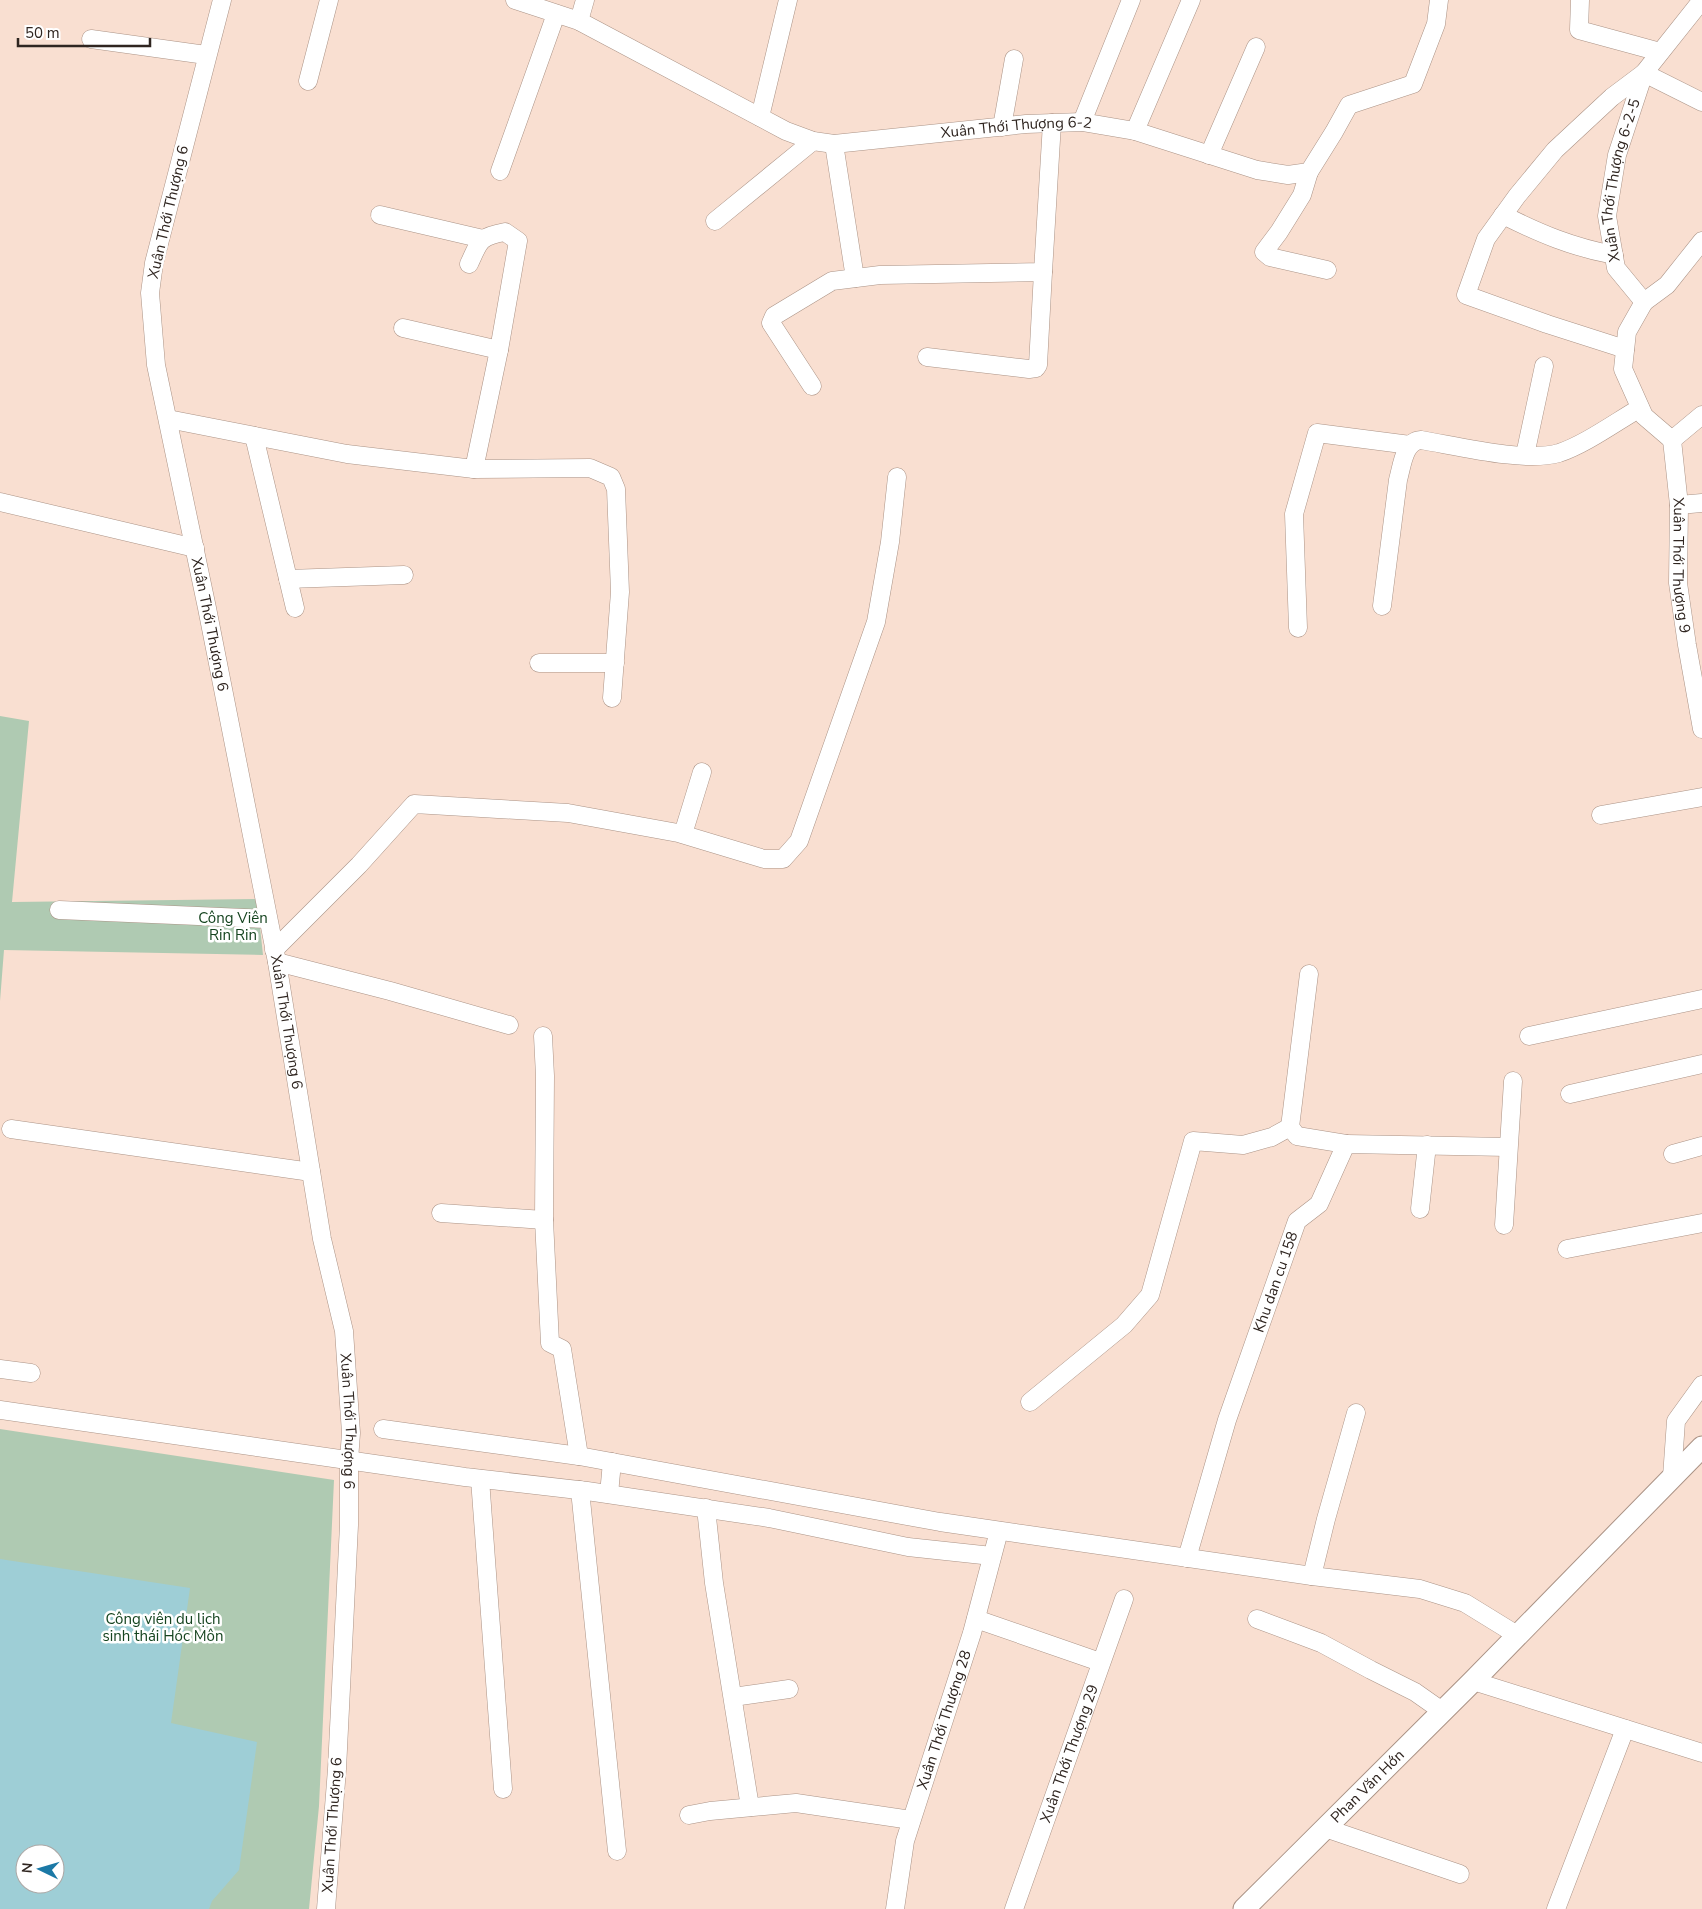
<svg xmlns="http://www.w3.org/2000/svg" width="1702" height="1909" viewBox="0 0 1702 1909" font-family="'Nunito Sans',sans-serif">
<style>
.green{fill:#afcab2;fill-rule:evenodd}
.water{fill:#9eced6;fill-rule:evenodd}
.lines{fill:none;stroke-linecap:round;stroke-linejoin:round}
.minor-casing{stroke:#ab9386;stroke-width:19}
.major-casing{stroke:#ab9386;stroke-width:23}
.minor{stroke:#fff;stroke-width:18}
.major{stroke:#fff;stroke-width:21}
.labels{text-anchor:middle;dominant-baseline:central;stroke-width:5;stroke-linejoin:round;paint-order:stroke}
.street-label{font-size:15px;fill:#2f2520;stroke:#fff}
.park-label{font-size:15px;fill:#15441f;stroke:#fff}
</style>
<rect width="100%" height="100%" fill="#f9dfd1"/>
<path class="green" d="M0,716L29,721L12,902L257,899L263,955L4,950L0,1001Z
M0,1429L334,1480L319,1806L309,1909H0ZM25,1854H55V1884H25Z"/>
<path class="water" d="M0,1559L190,1588L171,1723L257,1742L239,1870L212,1901L209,1909H0ZM25,1854H55V1884H25Z"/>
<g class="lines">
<defs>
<g id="minor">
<path id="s1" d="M222,0L154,263L150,293L156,365L207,608L277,962L322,1239L344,1331L351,1433L349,1460V1525L337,1769L326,1909"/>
<path id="s2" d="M515,0L579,21L786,131L813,141L834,144L1026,124L1082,122L1135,131L1257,170L1288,175L1309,172L1334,132L1349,105L1413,84L1436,24L1439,0"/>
<path d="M1580,0L1579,30L1660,52"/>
<path d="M579,21L585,0"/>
<path d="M91,39L206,55"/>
<path d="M308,81L329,0"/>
<path d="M760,117L788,0"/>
<path d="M1082,122L1131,0"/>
<path d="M1002,127L1014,59"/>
<path d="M1135,131L1191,0"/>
<path d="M834,144L855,278"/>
<path d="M1209,155L1256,47"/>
<path d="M500,171L556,14"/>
<path d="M1309,172L1302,195L1279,232L1264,252L1270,257L1327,270"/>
<path d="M380,215L483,239"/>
<path d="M1503,215C1541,234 1572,247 1614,255"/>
<path d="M715,221L813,141"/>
<path d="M1644,302L1667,285L1702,241"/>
<path d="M403,328L499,350"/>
<path d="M1625,349L1547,324L1466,295L1486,239L1517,196L1555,150L1612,97L1644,73L1702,102"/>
<path d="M927,357L1029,369L1036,368L1038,365L1043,272"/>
<path d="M812,386L771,323L774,316L832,281L880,275L1043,272L1052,123"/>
<path d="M168,419L347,454L474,469L499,350L518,241L505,232C478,237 480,241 469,264"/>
<path d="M254,436L295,608"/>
<path id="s3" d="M1672,440L1644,416L1623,369L1627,332L1644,302L1616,268L1607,216L1617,155L1644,73L1702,0"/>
<path id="s4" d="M1672,440L1679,505L1678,583L1687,645L1702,729"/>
<path d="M1672,440L1702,415"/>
<path d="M1525,455L1544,366"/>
<path d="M474,469L590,468L611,477L616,489L620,592L612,698"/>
<path d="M0,502L195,548"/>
<path d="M1679,505L1702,503"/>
<path d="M288,579L404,575"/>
<path d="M1382,606L1398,480C1402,466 1404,441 1421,440C1457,446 1525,463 1559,453C1584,445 1616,422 1640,408"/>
<path d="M1298,628L1294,514L1317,433L1410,445"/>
<path d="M539,663H615"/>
<path d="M1601,815L1702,797"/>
<path d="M683,834L702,772"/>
<path d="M59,910L267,919"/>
<path d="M274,950L359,865L414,804L568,813L678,833L764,859H783L799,841L876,622L890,542L897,477"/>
<path d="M277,962L390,991L509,1025"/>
<path d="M1309,974L1290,1127L1297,1136L1346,1144"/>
<path d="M543,1036L545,1076L544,1220L550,1343L562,1349L579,1456"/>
<path d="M1529,1036L1702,999"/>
<path d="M1570,1094L1702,1064"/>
<path d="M11,1129L311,1172"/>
<path d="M1673,1154L1702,1146"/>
<path d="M1420,1209L1427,1145"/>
<path d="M441,1213L544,1220"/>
<path d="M1504,1225L1513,1081"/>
<path d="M1567,1249L1702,1223"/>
<path d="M0,1369L31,1373"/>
<path d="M1030,1402L1124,1325L1150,1295L1193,1141L1243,1145L1272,1137L1290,1127"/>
<path d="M0,1410L465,1477L587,1491L769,1518L908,1547L992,1556"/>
<path d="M383,1429L579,1456L940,1522L1312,1576L1420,1589L1465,1603L1517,1635"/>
<path d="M1672,1477L1676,1421L1702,1385"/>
<path d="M480,1479L503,1789"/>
<path d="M580,1490L617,1851"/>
<path d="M609,1494L612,1462"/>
<path d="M706,1508L714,1583L750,1807"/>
<path id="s5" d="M1187,1558L1227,1420L1297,1221L1319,1204L1346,1144L1508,1147"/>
<path d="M1312,1576L1326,1519L1356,1413"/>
<path d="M976,1619L1100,1662"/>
<path d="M1257,1619L1321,1643L1371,1670L1415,1692L1442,1711"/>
<path d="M1473,1681L1702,1753"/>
<path d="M733,1697L789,1689"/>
<path d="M689,1815L710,1811L796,1803L911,1820"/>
<path d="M1325,1828L1460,1874"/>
<path id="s6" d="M895,1909L905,1841L972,1633L999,1531"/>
<path id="s7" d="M1014,1909L1124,1599"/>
<path d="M1556,1909L1625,1729"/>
</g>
<g id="major">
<path id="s8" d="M1244,1909L1473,1681L1702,1447"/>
</g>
</defs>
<use href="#minor" class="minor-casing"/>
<use href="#major" class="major-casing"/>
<use href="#minor" class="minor"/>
<use href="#major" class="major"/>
</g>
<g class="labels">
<g class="street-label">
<text stroke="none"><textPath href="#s2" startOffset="535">Xuân Thới Thượng 6-2</textPath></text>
<text stroke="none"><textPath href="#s3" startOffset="294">Xuân Thới Thượng 6-2-5</textPath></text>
<text transform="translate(168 212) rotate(-77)">Xuân Thới Thượng 6</text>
<text stroke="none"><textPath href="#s4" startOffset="126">Xuân Thới Thượng 9</textPath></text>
<text stroke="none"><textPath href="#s1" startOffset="639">Xuân Thới Thượng 6</textPath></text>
<text stroke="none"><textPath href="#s1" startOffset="1044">Xuân Thới Thượng 6</textPath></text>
<text stroke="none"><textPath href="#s5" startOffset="290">Khu dan cu 158</textPath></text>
<text stroke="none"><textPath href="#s1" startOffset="1449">Xuân Thới Thượng 6</textPath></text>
<text stroke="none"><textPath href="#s6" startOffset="196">Xuân Thới Thượng 28</textPath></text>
<text stroke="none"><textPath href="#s7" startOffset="165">Xuân Thới Thượng 29</textPath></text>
<text stroke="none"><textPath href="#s8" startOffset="174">Phan Văn Hớn</textPath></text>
<text transform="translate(332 1825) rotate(-86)">Xuân Thới Thượng 6</text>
</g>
<g class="park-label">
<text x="233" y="918">Công Viên<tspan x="233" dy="17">Rin Rin</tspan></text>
<text x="163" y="1619">Công viên du lịch<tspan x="163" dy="17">sinh thái Hóc Môn</tspan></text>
</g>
</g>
<g transform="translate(40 1869) rotate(275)"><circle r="24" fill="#ffffff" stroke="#aca8a6"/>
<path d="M0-4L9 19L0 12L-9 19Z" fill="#1b79a6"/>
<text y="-8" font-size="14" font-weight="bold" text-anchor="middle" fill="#2f2520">N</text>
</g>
<path d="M18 38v8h132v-8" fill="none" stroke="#2f2520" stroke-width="2.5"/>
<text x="25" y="38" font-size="15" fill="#2f2520" stroke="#ffffff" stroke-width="4" paint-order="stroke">50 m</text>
</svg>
